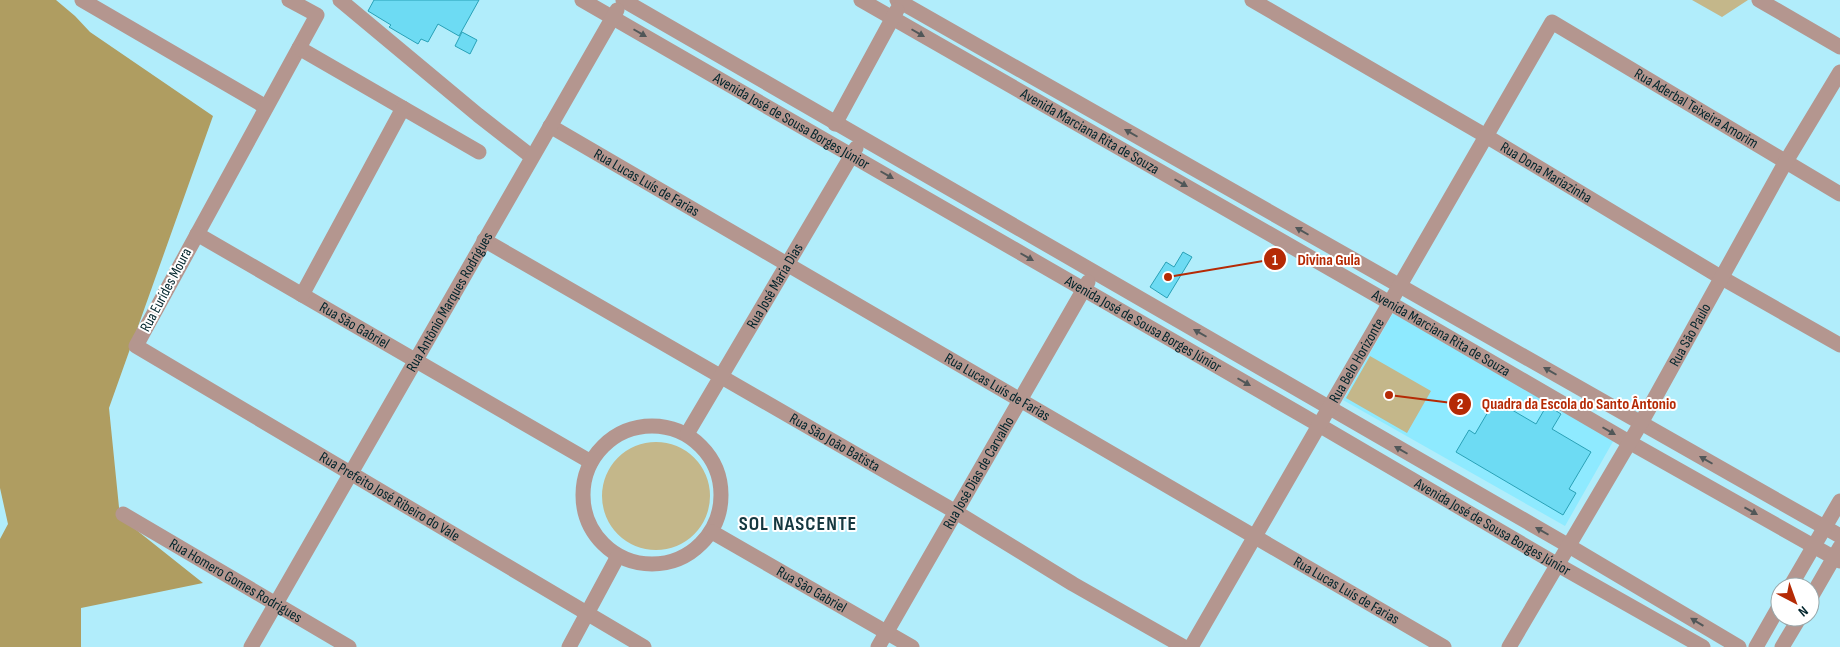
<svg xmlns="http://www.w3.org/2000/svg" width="1840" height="647" viewBox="0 0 1840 647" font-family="'Sofia Sans Condensed',sans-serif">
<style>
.built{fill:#8eeaff;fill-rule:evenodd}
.green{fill:#c4b78a}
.forest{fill:#af9d61}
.building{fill:#6ddbf3;stroke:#28a1b7}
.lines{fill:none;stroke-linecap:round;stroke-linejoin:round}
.minor{stroke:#b4968f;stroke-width:15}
.oneway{fill:#515758}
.labels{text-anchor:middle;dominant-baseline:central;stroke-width:4;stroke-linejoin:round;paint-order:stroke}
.street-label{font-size:15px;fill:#00242b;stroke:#fff}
.district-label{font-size:20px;font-weight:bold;letter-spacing:1px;fill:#153840;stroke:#fff}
.leader{fill:none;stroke:#b52a05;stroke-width:2}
.callout-dot{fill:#b52a05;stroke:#fff;stroke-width:2}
.mark-label{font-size:15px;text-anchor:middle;font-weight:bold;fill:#fff}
.callout-label{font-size:16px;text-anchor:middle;font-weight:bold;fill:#b52a05;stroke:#fff;stroke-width:4;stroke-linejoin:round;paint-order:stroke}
</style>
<rect width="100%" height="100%" fill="#b1edfb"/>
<path class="built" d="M1393,313L1615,438L1565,526L1343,400ZM1495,400L1536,424L1548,404L1562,413L1552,429L1591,452L1578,475L1533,449L1525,463L1576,493L1563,515L1456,452L1469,431L1516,458L1525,442L1485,418Z"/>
<path class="green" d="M1692,0H1748L1722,17Z
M1370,356L1431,391L1407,433L1346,398Z
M602 496a54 54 0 1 1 108 0a54 54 0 1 1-108 0Z"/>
<path class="forest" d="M0,0H56L75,16L90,32L213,116L109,408L120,517L203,583L81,608V647H0V539L8,524L0,488Z"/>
<path class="building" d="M374,0H479L459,36L438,24L428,42L421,39L418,44L389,27L391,25L368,11Z
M462,32L477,40L470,54L455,46Z
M1183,252L1192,257L1167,298L1150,287L1166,262L1174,267Z
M1495,400L1536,424L1547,405L1561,414L1552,429L1591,452L1569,489L1576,493L1563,515L1456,452L1469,430L1475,434Z"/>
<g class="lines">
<g class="minor">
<path d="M82,0L266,107"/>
<path id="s1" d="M289,0L317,15L136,346L644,647"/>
<path d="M340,0L478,115L532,157"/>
<path id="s2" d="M582,0L1319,425L1558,565L1703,647"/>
<path d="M623,0L1569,546L1739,647"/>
<path id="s3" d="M861,0L1390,303L1629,442L1840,561"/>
<path d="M897,0L1840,536"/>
<path id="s4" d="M1252,0L1486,136L1722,278L1840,345"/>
<path d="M1759,0L1840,47"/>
<path d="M299,48L479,152"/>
<path d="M835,124L897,10"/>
<path id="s5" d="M550,126L1444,647"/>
<path id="s6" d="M197,234L591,462"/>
<path id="s7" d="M484,240L956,512L1073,584L1184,647"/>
<path d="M302,295L403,108"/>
<circle cx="652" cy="495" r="69"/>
<path id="s8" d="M687,434L856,148"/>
<path id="s9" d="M123,514L349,647"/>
<path id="s10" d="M712,532L912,647"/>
<path d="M1790,587L1840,501"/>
<path d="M1810,599L1840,547"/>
<path id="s11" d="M251,647L617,10"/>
<path d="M569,647L618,556"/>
<path id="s12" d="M878,647L1088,282"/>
<path id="s13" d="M1191,647L1552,22L1840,194"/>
<path id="s14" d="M1509,647L1641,423L1785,163L1840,72"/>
<path d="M1756,647L1780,605"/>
<path d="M1782,647L1800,617"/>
</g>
</g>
<defs><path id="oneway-solid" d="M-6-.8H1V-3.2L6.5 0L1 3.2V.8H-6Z" transform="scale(1.25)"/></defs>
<g class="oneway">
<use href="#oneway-solid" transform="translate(640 33) rotate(30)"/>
<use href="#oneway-solid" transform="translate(918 33) rotate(30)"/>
<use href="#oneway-solid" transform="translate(1131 133) rotate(-150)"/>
<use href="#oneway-solid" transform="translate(887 175) rotate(30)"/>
<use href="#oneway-solid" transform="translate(1181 183) rotate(30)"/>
<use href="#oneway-solid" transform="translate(1302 231) rotate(-150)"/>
<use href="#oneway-solid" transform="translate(1027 257) rotate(30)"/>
<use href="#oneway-solid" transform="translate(1200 333) rotate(-150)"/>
<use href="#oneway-solid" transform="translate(1550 371) rotate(-150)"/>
<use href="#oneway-solid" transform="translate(1244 382) rotate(30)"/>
<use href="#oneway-solid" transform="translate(1609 431) rotate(30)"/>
<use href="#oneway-solid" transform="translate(1401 450) rotate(-150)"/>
<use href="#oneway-solid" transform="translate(1706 460) rotate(-150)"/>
<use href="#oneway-solid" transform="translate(1751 511) rotate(29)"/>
<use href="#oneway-solid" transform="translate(1542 531) rotate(-150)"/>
<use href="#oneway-solid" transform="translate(1697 622) rotate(-149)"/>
</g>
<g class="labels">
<g class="street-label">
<text stroke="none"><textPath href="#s13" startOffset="890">Rua Aderbal Teixeira Amorim</textPath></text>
<text stroke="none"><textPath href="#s2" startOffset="242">Avenida José de Sousa Borges Júnior</textPath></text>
<text stroke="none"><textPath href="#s3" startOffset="264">Avenida Marciana Rita de Souza</textPath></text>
<text stroke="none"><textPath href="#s4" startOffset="341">Rua Dona Mariazinha</textPath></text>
<text stroke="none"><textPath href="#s5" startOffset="112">Rua Lucas Luís de Farias</textPath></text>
<text stroke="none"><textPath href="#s8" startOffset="172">Rua José Maria Dias</textPath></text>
<text transform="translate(166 290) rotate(-62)">Rua Eurídes Moura</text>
<text stroke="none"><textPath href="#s11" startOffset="398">Rua Antônio Marques Rodrigues</textPath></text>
<text stroke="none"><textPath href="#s2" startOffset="648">Avenida José de Sousa Borges Júnior</textPath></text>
<text stroke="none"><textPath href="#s6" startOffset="182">Rua São Gabriel</textPath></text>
<text stroke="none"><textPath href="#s3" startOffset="669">Avenida Marciana Rita de Souza</textPath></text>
<text stroke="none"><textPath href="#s14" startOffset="361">Rua São Paulo</textPath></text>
<text stroke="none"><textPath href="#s13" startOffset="331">Rua Belo Horizonte</textPath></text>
<text stroke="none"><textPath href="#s5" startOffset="518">Rua Lucas Luís de Farias</textPath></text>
<text stroke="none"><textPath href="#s7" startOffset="405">Rua São João Batista</textPath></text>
<text stroke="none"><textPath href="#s12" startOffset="201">Rua José Dias de Carvalho</textPath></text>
<text stroke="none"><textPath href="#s1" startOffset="704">Rua Prefeito José Ribeiro do Vale</textPath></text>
<text stroke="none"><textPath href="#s2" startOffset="1052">Avenida José de Sousa Borges Júnior</textPath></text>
<text stroke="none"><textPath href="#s9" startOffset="131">Rua Homero Gomes Rodrigues</textPath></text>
<text stroke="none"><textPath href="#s10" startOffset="115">Rua São Gabriel</textPath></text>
<text stroke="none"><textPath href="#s5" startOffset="922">Rua Lucas Luís de Farias</textPath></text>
</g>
<g class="district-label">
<text x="798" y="524">SOL NASCENTE</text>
</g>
</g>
<path class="leader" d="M1168 277L1275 259M1389 395L1460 404"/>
<g class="callout-dot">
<circle cx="1168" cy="277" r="5"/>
<circle cx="1389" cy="395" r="5"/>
<circle cx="1275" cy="259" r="12"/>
<circle cx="1460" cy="404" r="12"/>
</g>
<g class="mark-label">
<text x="1275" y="265">1</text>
<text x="1460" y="409">2</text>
</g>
<g class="callout-label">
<text x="1329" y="265">Divina Gula</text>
<text x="1579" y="409">Quadra da Escola do Santo Ântonio</text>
</g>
<g transform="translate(1795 602) rotate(139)"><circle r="24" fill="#ffffff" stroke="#99a7aa"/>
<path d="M0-4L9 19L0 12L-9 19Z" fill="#b52a05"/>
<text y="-8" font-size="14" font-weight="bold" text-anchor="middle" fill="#00242b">N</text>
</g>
</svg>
